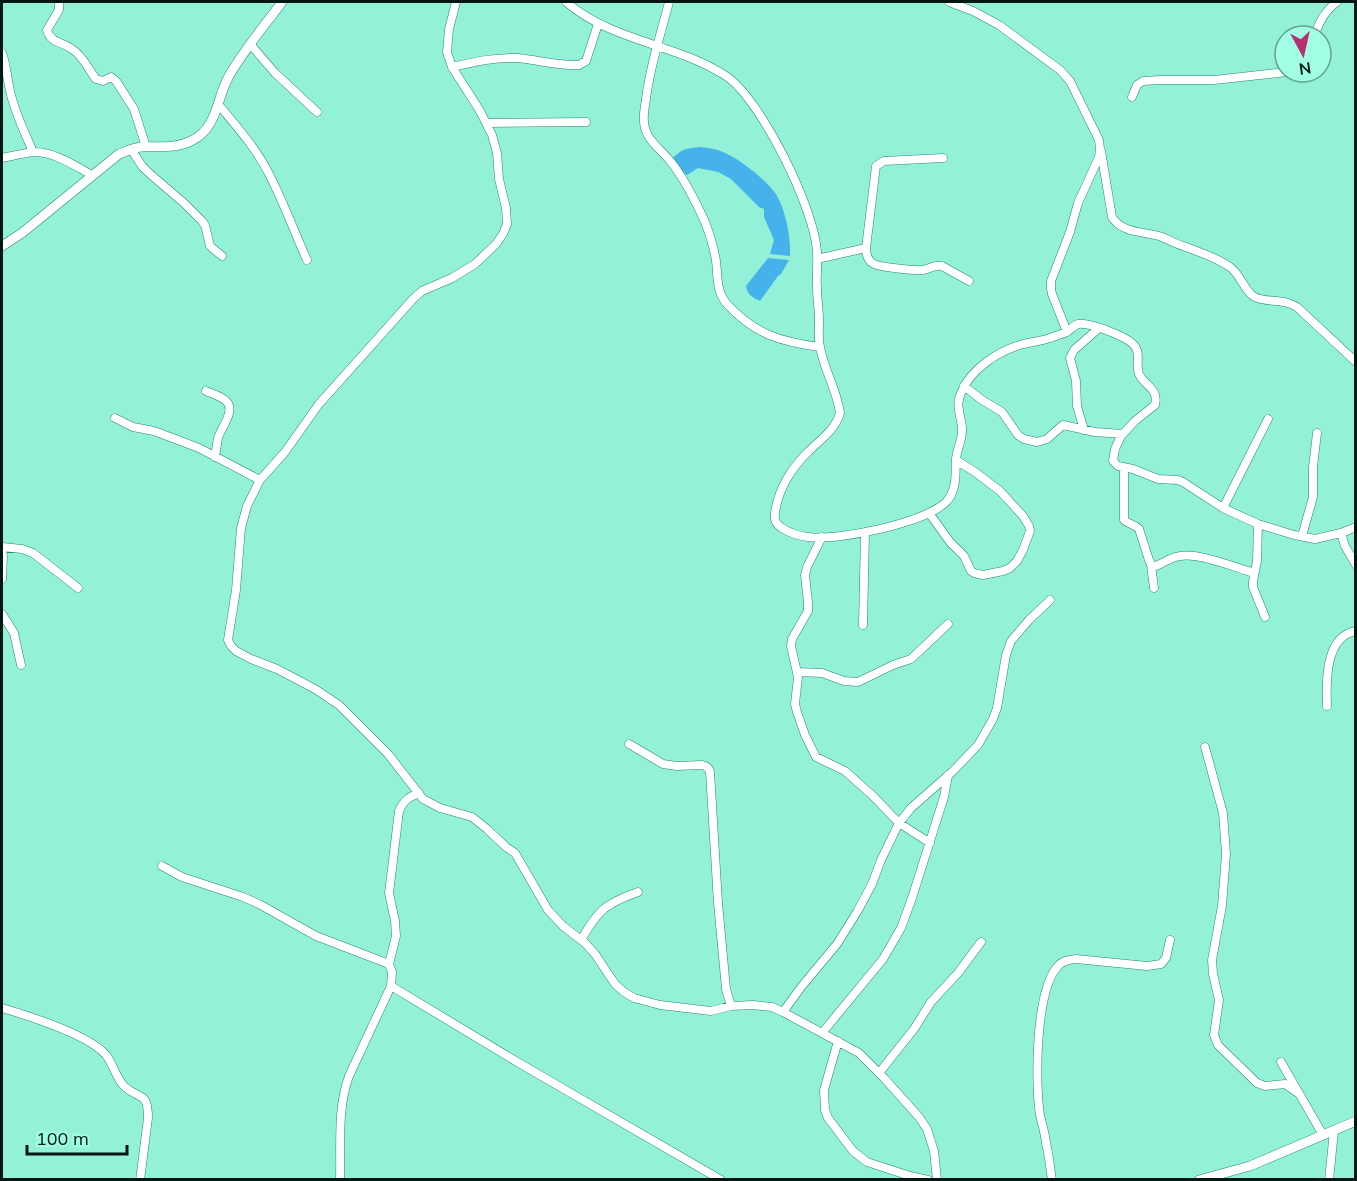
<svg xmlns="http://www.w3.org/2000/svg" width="1357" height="1181" viewBox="0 0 1357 1181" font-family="Mulish,sans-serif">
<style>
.water{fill:#45b2eb}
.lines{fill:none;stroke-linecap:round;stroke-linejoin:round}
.minor-casing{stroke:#238873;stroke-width:9}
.tertiary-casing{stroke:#238873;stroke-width:10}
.minor{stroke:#fff;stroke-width:8}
.tertiary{stroke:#fff;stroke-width:9}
</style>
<rect width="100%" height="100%" fill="#93f1d8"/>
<path class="water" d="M700,147C709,148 718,149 727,154C741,160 770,183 777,196C786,212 791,238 790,256L770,254L774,240L764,217V209L759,207L731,179L718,172L698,168L687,175L681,170L673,158C681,149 688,148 700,147Z
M768,258L789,260L781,274L778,276L760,301C753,298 747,294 746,286Z"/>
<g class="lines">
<defs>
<path id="minor" d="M59,2V10L47,30C50,43 63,42 72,49C84,57 88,69 96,79L103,81L111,77L116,81L134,109L146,147
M456,2L449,29L447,52L452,67L480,111L492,135L497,153L499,179L506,208L507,224L503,234L496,244L475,264L452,278L422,291L413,299L319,404L285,452L260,480L247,506L241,528L236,590L228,640L231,646L236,651L251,659L277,669L315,689L339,705L388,754L423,799L440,808L472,817L487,829L506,847L515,853L548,910L563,926L585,943L595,954L615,984L624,992L634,998L660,1005L711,1011L731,1006L753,1005L772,1007L783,1012L859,1053L884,1078L919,1117L927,1129L934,1151L937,1180
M566,2C615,43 675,43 726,76C761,99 815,210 817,252C818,264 816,276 817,288C817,299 819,309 819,320C819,329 818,339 820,347C824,370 837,390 840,413C836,429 820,440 809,451C792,467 778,489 775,513C774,521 776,524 782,528C790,533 799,536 808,537C838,541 925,523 946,502C949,499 952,494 953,490C957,480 955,469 956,459C957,448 963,439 962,428C961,415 955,405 961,393C971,368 999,351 1023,344C1032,342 1041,341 1050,338C1055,336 1062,334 1067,332C1071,329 1074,325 1078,324C1089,322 1125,336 1133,344C1142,353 1135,364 1139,374C1145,387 1159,388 1155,405L1135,421L1121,436L1115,449L1113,461L1118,466L1133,469L1158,479L1178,480L1183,482L1223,508L1258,524L1294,535L1315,539L1341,533L1356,527
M669,2C661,34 650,65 646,99C645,106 643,114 644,122C645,140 661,149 671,162C685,180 696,202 705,222C710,235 714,248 716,261C718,276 716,292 727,304C754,334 781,342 820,347
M949,2L973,11L999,25L1060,70L1070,81L1099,140L1100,149L1099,157L1078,203L1070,232L1051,281V289L1052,294L1067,332
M1314,36C1320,22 1324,11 1337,2
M251,45L275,73L317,112
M2,53C7,66 7,81 11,95C16,115 25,133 33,152
M452,67C474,62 495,57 518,58C538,60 559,66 579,65L586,61L598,24
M1132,97L1137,85L1143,81L1160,80H1214L1287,72
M219,105C237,127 256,148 269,174C283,201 294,231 307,260
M487,123L586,122
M131,149L142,166L150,174L184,203L202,221L205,225L210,246L222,256
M1101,151L1112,217C1122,234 1145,231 1162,237C1169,240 1176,244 1183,246C1199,252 1216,257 1230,267C1240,274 1243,288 1253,296C1265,304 1282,297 1297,307L1356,362
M2,158C12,156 24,153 34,152C55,152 75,166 92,175
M943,158L884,161L876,166L866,248C866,254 868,261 874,264C880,267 916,271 923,270C930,269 934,264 942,266L969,281
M817,259L866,248
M964,386L982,400L1002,412L1018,435L1024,439L1037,442L1047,439L1063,425L1095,432L1123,434
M206,391C212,394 222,396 227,402C235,412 221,428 218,438C217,444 216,450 215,457
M115,418L133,427L154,431L199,448L260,480
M1084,430L1077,406L1076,381L1070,358L1074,350L1099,328
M1124,468V520C1128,524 1134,524 1139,529L1149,560L1153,567C1163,564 1170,557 1180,556C1200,553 1234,567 1254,573
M1223,508L1268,419
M929,513L950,542L964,556L971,571L974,573L983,575L1003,571L1010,568L1017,561L1023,550L1030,531L1029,526L1023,516L1000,491L975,472L956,460
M1258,524L1257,561L1253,581V587L1265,617
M1341,533L1345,546L1356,565
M1302,536L1313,497V467L1317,433
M822,537L807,567L805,575L808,602V611L792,639L791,646L798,677L795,704L797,712L805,735L816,757L845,771L873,796L899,823L930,843
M2,547L22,549L33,553L78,588
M2,549L3,557L2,579
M1151,565L1154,588
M2,614L14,633L21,665
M863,625L865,532
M797,672L822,673L844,681L858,682L893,665L911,659L948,624
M1327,706C1326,682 1325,636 1356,631
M629,744L663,764L677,766L702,765C707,766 709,768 710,772L718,903L726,989L731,1006
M1205,747L1223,813L1226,854L1222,906L1212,960L1213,974L1219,1000L1214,1035L1218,1045L1257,1083L1265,1086L1285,1084L1298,1093
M162,866L182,877L243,897L259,904L316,936L389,964L392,972L391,986L349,1076C337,1109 341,1144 340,1180
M581,940C599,909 605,904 638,892
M389,964L396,936L395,921L389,893L399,811C404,800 409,797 419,793
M391,986L519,1063L721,1180
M2,1008C29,1016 88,1034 106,1055C114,1065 116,1079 125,1087C140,1100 148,1091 148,1118L140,1180
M783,1012L802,986L837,944L857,912L872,884L881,860L899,823L911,808L952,772L978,745L993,719L997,708L1006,655L1011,641L1029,620L1050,600
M822,1033L883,959L901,928L912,898L944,797L948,775
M838,1041L824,1090L825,1110L828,1118L853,1151L867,1162L910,1176L928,1180
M1281,1062L1323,1135
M879,1073L914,1029L931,1002L958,973L981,942
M1052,1180C1050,1167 1049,1155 1046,1143C1045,1133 1042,1124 1040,1115C1035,1084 1035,988 1059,965C1064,960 1069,960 1076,959L1147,966L1161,964L1166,958L1170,940
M1329,1180L1334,1131"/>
<path id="tertiary" d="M2,246L22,233L119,154C127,151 133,148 141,147C158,146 175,149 191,141C218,128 216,99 229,76C243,51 265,25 282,2
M1199,1180L1250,1166L1356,1121"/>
</defs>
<use href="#minor" class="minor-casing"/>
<use href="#tertiary" class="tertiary-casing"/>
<use href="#minor" class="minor"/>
<use href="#tertiary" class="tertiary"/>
</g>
<rect width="1357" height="1181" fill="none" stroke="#001812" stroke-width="6"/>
<g transform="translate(1303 54) rotate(172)"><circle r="28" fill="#a1fee5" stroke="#61a291" stroke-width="1.5"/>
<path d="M0-4.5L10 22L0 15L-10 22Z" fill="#b73172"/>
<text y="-9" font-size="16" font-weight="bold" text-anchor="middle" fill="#001812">N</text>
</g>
<path d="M27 1145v9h100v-9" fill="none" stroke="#001812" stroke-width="3"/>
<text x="36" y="1145" font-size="18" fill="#001812" stroke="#a1fee5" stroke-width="4.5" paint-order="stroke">100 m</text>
</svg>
